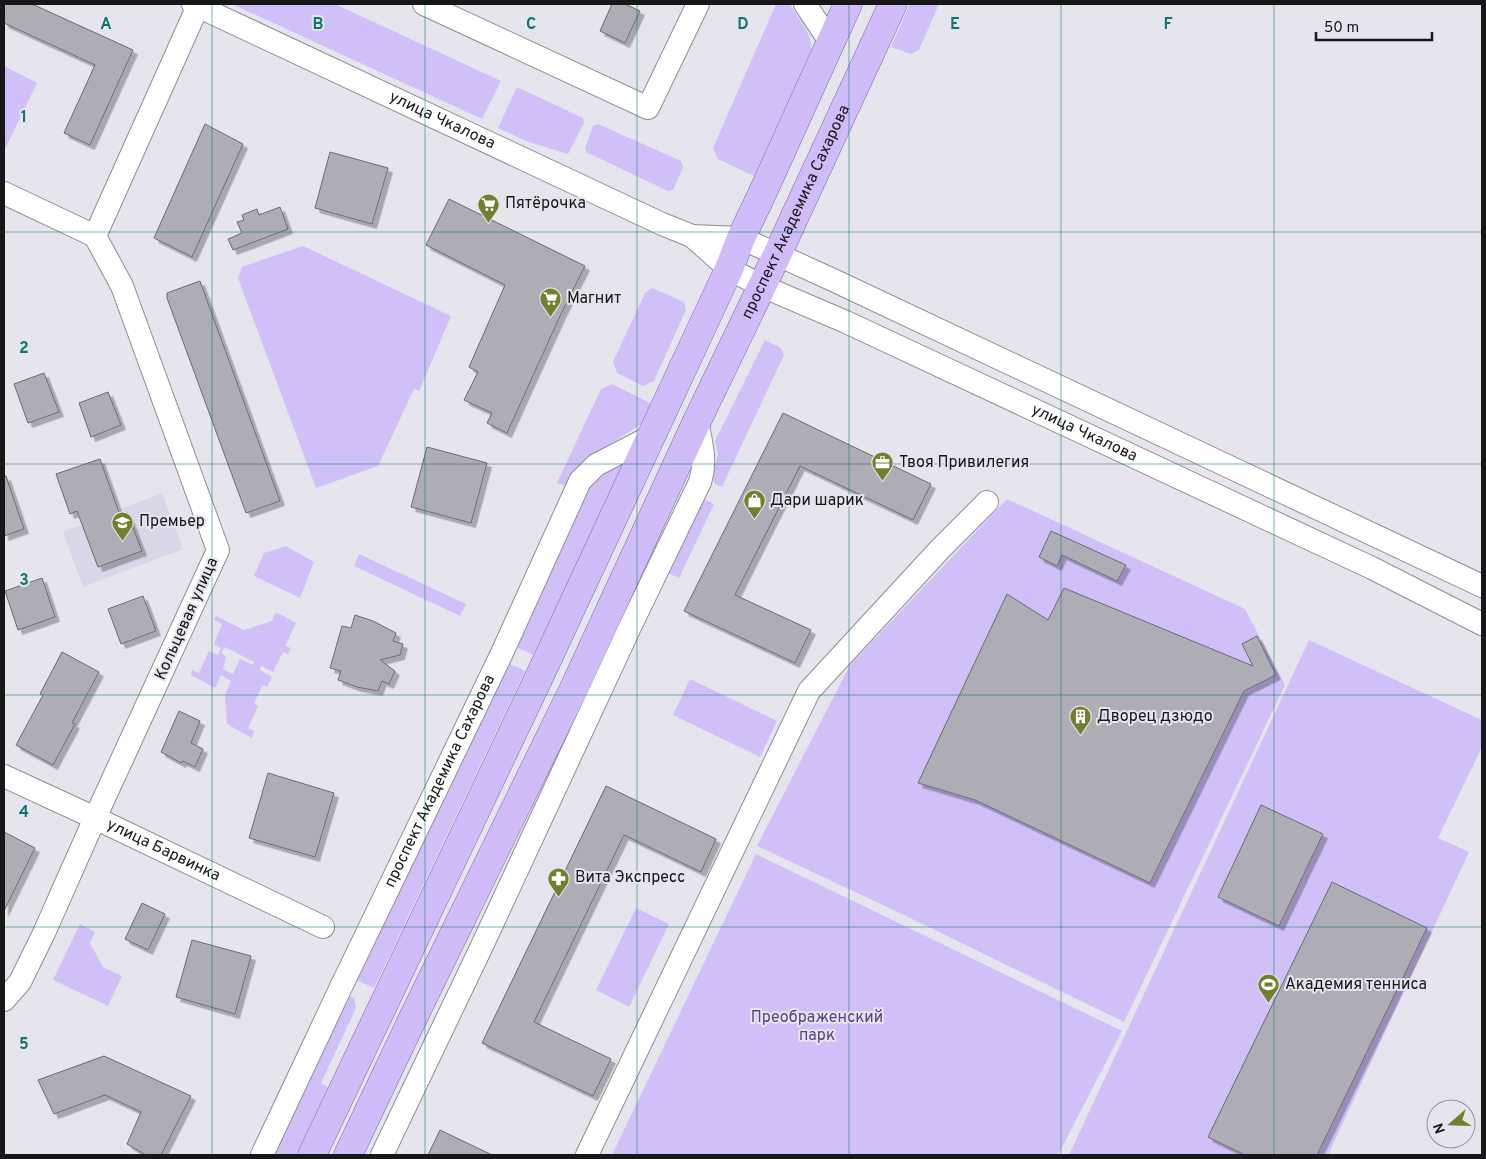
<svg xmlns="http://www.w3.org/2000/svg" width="1486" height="1159" viewBox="0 0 1486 1159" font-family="Overpass,sans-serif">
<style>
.built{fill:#dbd6e7}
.green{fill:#d0c0f7;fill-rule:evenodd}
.building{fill:#aeacb5;stroke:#6b6971;filter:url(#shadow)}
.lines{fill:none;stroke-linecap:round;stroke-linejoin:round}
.minor-casing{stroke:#8f8d96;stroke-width:24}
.major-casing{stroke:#7b65a7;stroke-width:29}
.minor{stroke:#fff;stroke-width:22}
.major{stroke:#d0bcf8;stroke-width:28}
.grid{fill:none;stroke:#0f766e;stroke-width:1;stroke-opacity:0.55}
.labels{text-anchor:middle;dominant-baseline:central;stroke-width:4;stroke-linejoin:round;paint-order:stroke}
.street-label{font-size:16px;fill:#171619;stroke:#e6e4ed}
.poi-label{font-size:16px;fill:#171619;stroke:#e6e4ed;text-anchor:start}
.park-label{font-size:16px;fill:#5a4286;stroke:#e6e4ed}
.grid-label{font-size:16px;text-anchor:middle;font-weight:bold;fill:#0f766e;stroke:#e6e4ed;stroke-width:4;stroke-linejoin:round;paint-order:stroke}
</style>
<defs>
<filter id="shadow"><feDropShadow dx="4.5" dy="4.5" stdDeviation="0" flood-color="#0004"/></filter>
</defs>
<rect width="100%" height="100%" fill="#e6e4ed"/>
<path class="built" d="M162,493L183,549L83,587L63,532Z"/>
<path class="green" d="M232,4H335L501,81L482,119Z
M776,4H790C798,21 812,29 811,50L754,176L718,159L713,148Z
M910,4H939L919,50L911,54L891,47Z
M4,66L37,83L4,151Z
M517,87L583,118L584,123L568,154L529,142L498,128Z
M598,124L681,161L683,167L673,190L668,191L586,152L585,148L593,126Z
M303,246L451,316L419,391L414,389L378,466L316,488L238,278L242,267Z
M652,288L684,302L686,310L654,381L643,386L617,373L613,362L645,293Z
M765,340L781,348L784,355L722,487L715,484L712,475L718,455L715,441Z
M612,384L652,404L644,422L582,463L569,487L557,483L601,389Z
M626,461L533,655L514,646L588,485L597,477Z
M1007,499L1245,609L1285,685L1124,1022L904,915L757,846L850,665Z
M706,500L714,504L679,578L664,571L698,504Z
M286,546L314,562L300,598L254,576L264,553Z
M359,554L466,604L460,616L354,566Z
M276,612L296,623L285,646L291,648L288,654L283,652L273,672L261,666L260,670L272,677L267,687L263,685L254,703L258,706L248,728L254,731L252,738L227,724L225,695L231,681L221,675L215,688L191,675L192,670L199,673L209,651L218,655L221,648L214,644L222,624L214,620L216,616L244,630L272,621ZM225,647L254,662L253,665L240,659L233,674L223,669L226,657L221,653Z
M1309,640L1482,720V747L1438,838L1469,852L1328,1155H1069Z
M504,661L525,671L374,988L354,979Z
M690,679L777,721L760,757L673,715Z
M756,854L1122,1031L1058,1155H612Z
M636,908L669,924L629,1007L596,990Z
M80,924L95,932L90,943L103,967L122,976L108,1006L53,980Z
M346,994L354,998L356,1008L321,1083L328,1087L296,1155H270Z"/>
<path class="building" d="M4,4H32L133,50L90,145L64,133L95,65L4,23Z
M612,4H625L640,11L625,43L600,31Z
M205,124L243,144L192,257L154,238Z
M330,152L388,168L372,224L315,208Z
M449,199L585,266L561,314L507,433L487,423L492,413L464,400L478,372L469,367L505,285L426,245Z
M280,207L288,229L233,250L228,239L242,233L237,222L244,220L242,215L257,209L259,215Z
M200,281L280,501L246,513L167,298V293Z
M44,373L59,412L28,423L14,384Z
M108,392L121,425L91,437L79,403Z
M783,413L931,484L913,520L800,466L735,595L811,630L795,663L684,611Z
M427,447L487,463L471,523L411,507Z
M100,459L120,515L127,512L142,551L98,567L77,511L70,514L56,474Z
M4,476H6L24,529L4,536Z
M1051,531L1126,565L1117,581L1062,555L1057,566L1039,557Z
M42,578L55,617L18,630L5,591Z
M1064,588L1253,666L1242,644L1257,636L1276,675L1244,691L1150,883L975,800L918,783L1007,594L1048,620Z
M143,596L156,631L121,644L108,609Z
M355,615L373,621L396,633L393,641L403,644L400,655L380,660L395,671L389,684L382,681L378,691L357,687L338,680L341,671L330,668L342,626L351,628Z
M62,652L99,672L72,723L75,724L53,765L16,745L43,695L40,694Z
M179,711L200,721L191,743L203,749L195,767L183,761L181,763L161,752Z
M268,773L334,793L315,857L249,838Z
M606,786L716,839L701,872L624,835L534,1022L611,1059L593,1096L482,1043Z
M1261,805L1323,834L1279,926L1218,897Z
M4,832L35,848L4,911Z
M1332,882L1427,928L1317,1155H1245L1208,1137Z
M142,903L165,914L148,950L125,939Z
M192,940L251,956L235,1014L176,997Z
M104,1056L191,1096L161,1155H146L127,1144L141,1112L105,1095L54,1114L38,1080Z
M440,1130L492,1155H428Z"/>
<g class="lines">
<defs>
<g id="minor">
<path id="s1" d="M193,4L662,224L692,236L741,238L833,280L1482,586"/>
<path d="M424,4L648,108L698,4"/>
<path d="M805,4L831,43"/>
<path d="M4,193L95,236L122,286L218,550L95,818L44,933L20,982L4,1000"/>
<path d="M95,236L198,6"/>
<path id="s2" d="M692,236L729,269L762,286L846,322L1372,568L1482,624"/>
<path id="s3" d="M4,776L95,818L323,927"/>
<path id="s4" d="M262,1155L341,987L502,653L580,481L596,465L650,437"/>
<path d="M382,1155L481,948L630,627L700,482C707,461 701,442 697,421"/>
<path d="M587,1155L809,691L941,548L987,502"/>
</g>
<g id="major">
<path d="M312,1155L542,671L729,269L741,238L762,194L848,4"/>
<path id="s5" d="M348,1155L413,1018L575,686L697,421L777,255L893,4"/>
</g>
</defs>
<use href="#minor" class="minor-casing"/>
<use href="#major" class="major-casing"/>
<use href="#minor" class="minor"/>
<use href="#major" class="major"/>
</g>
<path class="grid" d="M212,4V1155M425,4V1155M637,4V1155M849,4V1155M1061,4V1155M1274,4V1155M4,232H1482M4,464H1482M4,695H1482M4,927H1482"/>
<defs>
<symbol id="supermarket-pin" viewBox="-11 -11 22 30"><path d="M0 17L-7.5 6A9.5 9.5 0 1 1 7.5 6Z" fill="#727f2d" stroke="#e6e4ed"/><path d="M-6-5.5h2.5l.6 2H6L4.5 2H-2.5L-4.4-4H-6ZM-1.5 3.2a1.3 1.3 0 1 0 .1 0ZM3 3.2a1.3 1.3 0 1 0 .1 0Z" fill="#fff"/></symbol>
<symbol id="office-pin" viewBox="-11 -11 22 30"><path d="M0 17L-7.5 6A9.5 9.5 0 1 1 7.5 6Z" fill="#727f2d" stroke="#e6e4ed"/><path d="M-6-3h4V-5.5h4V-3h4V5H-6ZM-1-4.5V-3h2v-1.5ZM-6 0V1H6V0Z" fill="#fff"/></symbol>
<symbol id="shop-pin" viewBox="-11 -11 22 30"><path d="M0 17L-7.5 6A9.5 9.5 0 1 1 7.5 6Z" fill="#727f2d" stroke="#e6e4ed"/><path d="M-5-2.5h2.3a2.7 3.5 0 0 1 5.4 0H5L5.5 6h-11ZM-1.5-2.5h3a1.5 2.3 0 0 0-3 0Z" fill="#fff"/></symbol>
<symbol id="school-pin" viewBox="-11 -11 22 30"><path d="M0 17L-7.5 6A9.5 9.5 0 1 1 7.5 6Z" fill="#727f2d" stroke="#e6e4ed"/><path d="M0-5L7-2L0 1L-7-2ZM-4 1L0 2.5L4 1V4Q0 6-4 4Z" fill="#fff"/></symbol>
<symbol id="building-pin" viewBox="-11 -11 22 30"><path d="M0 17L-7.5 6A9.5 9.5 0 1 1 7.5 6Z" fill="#727f2d" stroke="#e6e4ed"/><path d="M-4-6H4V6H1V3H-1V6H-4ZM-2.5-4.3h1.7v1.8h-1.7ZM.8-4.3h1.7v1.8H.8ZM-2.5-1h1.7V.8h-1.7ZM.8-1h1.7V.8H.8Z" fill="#fff"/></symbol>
<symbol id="pharmacy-pin" viewBox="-11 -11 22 30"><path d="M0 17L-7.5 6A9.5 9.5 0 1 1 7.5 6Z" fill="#727f2d" stroke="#e6e4ed"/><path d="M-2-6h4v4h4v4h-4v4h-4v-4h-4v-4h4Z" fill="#fff"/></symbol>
<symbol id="stadium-pin" viewBox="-11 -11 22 30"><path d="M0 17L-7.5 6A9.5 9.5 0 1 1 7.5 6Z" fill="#727f2d" stroke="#e6e4ed"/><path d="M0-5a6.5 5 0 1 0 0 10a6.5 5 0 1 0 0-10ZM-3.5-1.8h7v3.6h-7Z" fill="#fff"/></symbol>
</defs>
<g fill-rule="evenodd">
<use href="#supermarket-pin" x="476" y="192" width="25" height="34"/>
<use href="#supermarket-pin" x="538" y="286" width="25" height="34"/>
<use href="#office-pin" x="870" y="450" width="25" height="34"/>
<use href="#shop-pin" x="742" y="488" width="25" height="34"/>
<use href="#school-pin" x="110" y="510" width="25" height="34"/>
<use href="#building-pin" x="1068" y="704" width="25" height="34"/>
<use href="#pharmacy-pin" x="546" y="866" width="25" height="34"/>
<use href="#stadium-pin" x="1256" y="972" width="25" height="34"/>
</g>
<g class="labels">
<g class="street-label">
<text stroke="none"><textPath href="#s1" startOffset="275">улица Чкалова</textPath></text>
<text stroke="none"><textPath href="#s5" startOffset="1044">проспект Академика Сахарова</textPath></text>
<text stroke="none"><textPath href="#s2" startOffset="441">улица Чкалова</textPath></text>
<text transform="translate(187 619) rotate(-66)">Кольцевая улица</text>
<text stroke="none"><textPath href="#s4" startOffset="414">проспект Академика Сахарова</textPath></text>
<text stroke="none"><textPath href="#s3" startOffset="176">улица Барвинка</textPath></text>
</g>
<g class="poi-label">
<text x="505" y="204">Пятёрочка</text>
<text x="567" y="299">Магнит</text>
<text x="899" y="463">Твоя Привилегия</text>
<text x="770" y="501">Дари шарик</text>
<text x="139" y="522">Премьер</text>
<text x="1097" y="717">Дворец дзюдо</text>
<text x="575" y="878">Вита Экспресс</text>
<text x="1285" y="985">Академия тенниса</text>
</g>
<g class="park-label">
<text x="817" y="1018">Преображенский<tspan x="817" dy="18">парк</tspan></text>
</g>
</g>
<g class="grid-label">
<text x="106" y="29">A</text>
<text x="318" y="29">B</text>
<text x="531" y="29">C</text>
<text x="743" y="29">D</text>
<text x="955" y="29">E</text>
<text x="1168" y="29">F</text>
<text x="24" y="122">1</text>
<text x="24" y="353">2</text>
<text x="24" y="585">3</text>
<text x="24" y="817">4</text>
<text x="24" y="1049">5</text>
</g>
<rect width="1486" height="1159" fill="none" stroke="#171619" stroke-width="10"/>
<g transform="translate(1451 1124) rotate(250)"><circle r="24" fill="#e6e4ed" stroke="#939298"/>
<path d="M0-4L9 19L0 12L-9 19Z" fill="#727f2d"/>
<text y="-8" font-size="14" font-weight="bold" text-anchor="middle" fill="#171619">N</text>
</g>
<path d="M1316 32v8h116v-8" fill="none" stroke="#171619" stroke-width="2.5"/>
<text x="1324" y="32" font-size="15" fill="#171619" stroke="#e6e4ed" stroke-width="4" paint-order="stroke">50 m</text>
</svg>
